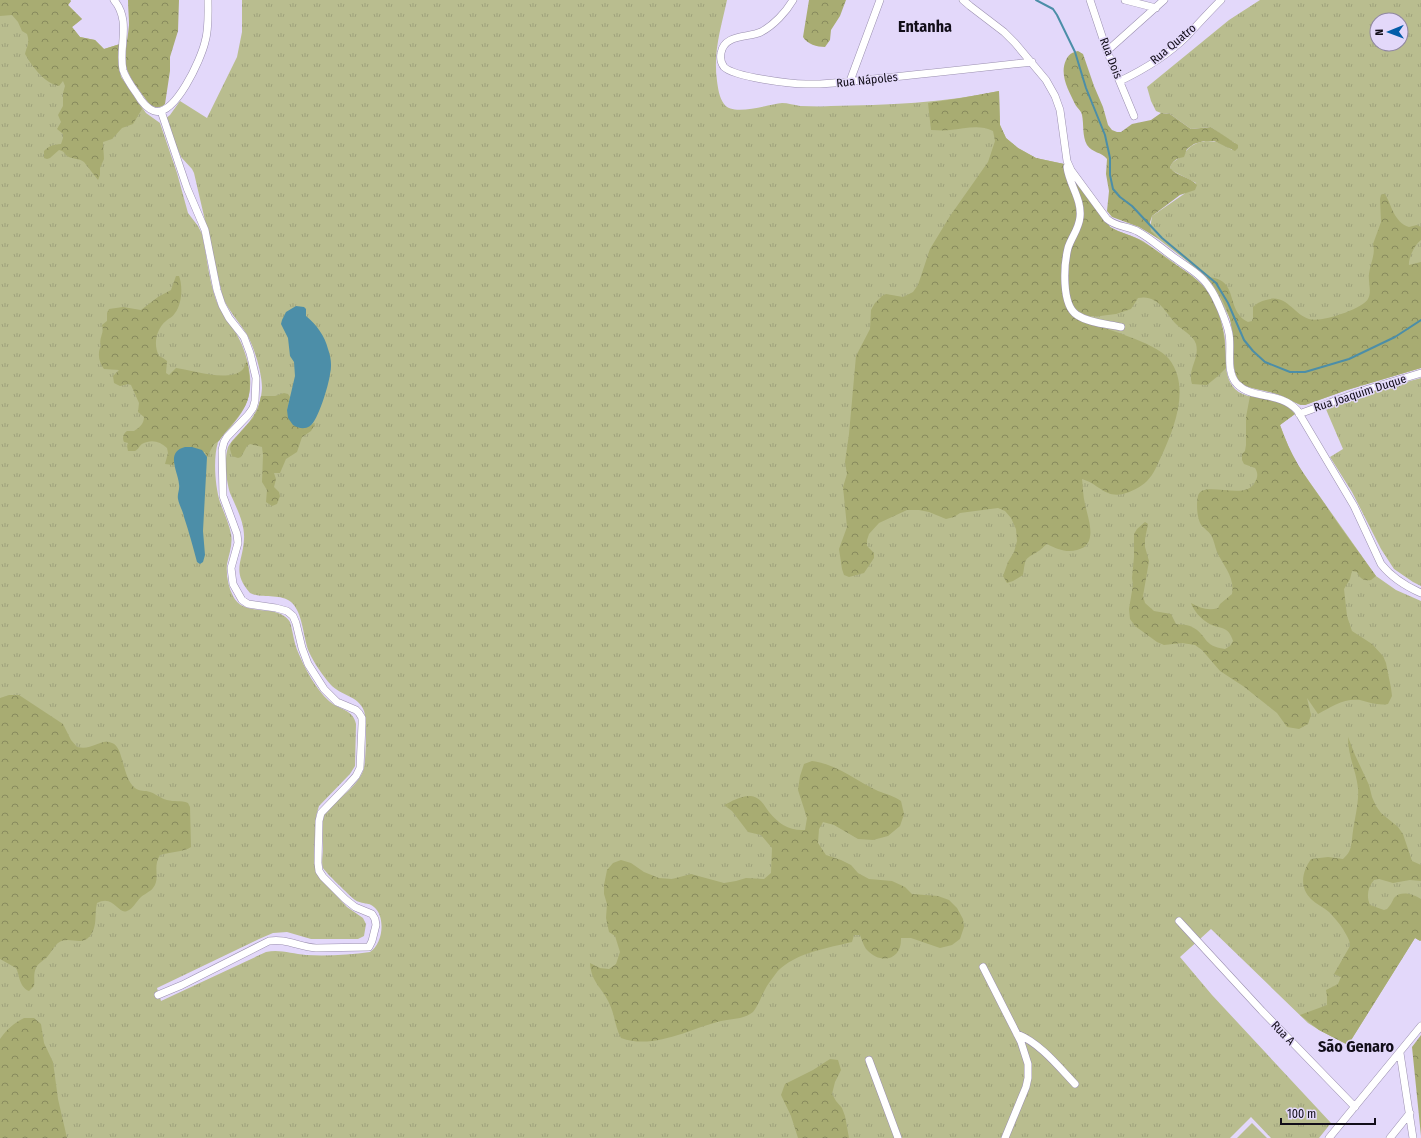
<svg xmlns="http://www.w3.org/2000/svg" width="1421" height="1138" viewBox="0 0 1421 1138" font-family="'Fira Sans Condensed',sans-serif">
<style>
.grass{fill:url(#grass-tufts);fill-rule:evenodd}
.forest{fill:url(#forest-crowns)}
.pitch{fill:#b9bd8f}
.water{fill:#4c8ea8}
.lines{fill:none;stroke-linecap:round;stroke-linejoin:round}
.stream{stroke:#4c8ea8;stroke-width:2}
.minor-casing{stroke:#9a8faf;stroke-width:8}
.minor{stroke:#fff;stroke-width:7}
.labels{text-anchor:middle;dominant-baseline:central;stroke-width:3;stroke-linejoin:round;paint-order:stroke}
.street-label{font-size:12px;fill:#120e19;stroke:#e3d8fa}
.district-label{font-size:16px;font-weight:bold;fill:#120e19;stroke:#e3d8fa}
</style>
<defs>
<pattern id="grass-tufts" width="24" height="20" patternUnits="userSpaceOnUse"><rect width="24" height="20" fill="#b9bd8f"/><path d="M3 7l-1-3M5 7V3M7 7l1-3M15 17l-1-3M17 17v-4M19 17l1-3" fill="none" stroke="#9ea17b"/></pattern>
<pattern id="forest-crowns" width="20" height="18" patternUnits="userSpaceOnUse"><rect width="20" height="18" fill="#a8ac72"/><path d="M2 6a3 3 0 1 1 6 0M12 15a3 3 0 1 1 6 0" fill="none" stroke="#878a5d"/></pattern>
</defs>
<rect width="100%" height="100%" fill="#e3d8fa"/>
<path class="grass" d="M0,0H70L71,1L68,5L82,19L72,27L80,37L95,40L104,49L120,44L119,69L121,77L146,113L160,123L177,173L188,213L198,226L202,234C207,257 209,283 218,305C223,316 230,324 236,333C243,345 249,362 250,376C252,399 244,411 230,428C226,432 220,437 218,442C213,458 215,486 220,502C224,513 229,523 231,534C233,544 229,554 227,564C226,575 228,586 233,596C244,619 277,602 290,622C293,632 294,643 298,652C305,669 316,689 329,701C339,710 353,709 356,724L355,766L350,774L319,806L316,816L314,855L316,871L321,879L347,907L363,918L366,924L364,936L358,939H311L287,932L273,933L259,939L157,988L161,1001L266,952C280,949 292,954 306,955C326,956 350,955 370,952C383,944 386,917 374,907C369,902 360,904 355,900C350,896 325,872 323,868C321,862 323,855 323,849C323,839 321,826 324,816C325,811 330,808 333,805C344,794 360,783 364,768C366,758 367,720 364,711C359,696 340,695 331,685C323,676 314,663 309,652C303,638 303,612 291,602C280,593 262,599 250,593C231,571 243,562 244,539C245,523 236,507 230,493C226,480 224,460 228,447C231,441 237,436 241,431C253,419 261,406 262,388C262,373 254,346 246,333C238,321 229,311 223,298L194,173L192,169L181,157L165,119L170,115L180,101L207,118L237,57L242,32V0H727C721,28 713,52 717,81C718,88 719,97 724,104C733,117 769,104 782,103C788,103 794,105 800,106C810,106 821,107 831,106C887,105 944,103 999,91L1000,125L1006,138L1018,148L1036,158L1064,164L1110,227C1120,233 1132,235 1143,241C1153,248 1163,255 1173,262C1183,270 1196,277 1204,287C1214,299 1221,318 1224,333C1228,352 1221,374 1235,389C1244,398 1260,397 1272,400C1280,402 1289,410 1295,414L1280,425L1291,453L1299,467L1376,576L1396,590L1421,601V941L1415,938L1348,1045L1319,1030L1308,1023L1211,929L1180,957L1212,995L1331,1123L1319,1138H1271L1251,1117L1230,1138H0Z
M1260,0H1421V368L1347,390L1305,405H1300L1277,393L1250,387L1236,375L1233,364V334L1230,319L1212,284L1187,261L1153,235L1150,229L1152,216L1184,194L1196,183L1171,170L1170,168C1172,160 1178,160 1183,155C1186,153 1186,150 1189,148C1202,137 1219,140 1232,150L1235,143L1226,138L1211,127L1191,129L1170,114L1161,113L1156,111L1151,101L1147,87L1229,20ZM1377,20H1401V44H1377Z
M1421,378V586L1413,582L1394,569L1381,549L1352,492L1330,457L1343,449L1325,407L1377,390Z"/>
<path class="forest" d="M0,0H70L71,1L68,5L82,19L72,27L80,37L95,40L104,49L120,44L119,69L121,77L142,109L133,124L122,128L112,139L103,142L104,159L100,168V175L98,180L84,162C79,158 72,159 67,156C64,153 64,151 59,150L50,158L47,159L44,158V151C50,145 53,145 61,144L63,138V134L57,129L61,122L58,115L63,106V93L65,86L63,81L59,86C44,83 32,66 25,54C27,45 30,43 27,34L22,31L18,22L12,15L0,16Z
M128,0H179L178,31L170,57V71L165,104C159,110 151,107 147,101C139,90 129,78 126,66C124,52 128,38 129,25C129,17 128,8 128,0Z
M809,0H846L840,16L831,30L830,40L825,47C817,47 807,44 803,37Z
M1078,51L1083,54L1094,86L1103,107L1108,125L1112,130L1117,132H1121L1132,124L1151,120L1161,113L1170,114L1191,129L1211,127L1238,145V148L1235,151L1214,141H1204L1194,144L1187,149L1184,157C1177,158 1172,161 1170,168C1177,176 1190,177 1197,185L1195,190L1180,195L1152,216L1150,222L1151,231L1159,239L1139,227L1112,217L1107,211L1109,191L1106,174L1107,159C1102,152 1092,153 1087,145C1082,136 1084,124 1082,115C1081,110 1077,108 1075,104C1069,91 1059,75 1066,60C1068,55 1072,52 1078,51Z
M999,91L1000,125L1006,138L1018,148L1036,158L1064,164L1066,174L1074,193L1078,216L1067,246V308C1070,313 1072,317 1077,319C1099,327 1156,342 1169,359C1191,387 1174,429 1161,457C1157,465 1154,474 1147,481C1141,487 1131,492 1123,494C1105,498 1099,484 1082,479C1083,488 1083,496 1085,504C1088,519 1099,545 1077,550C1066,553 1057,549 1047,544C1044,546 1041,550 1037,552C1023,560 1026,559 1023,575L1013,581L1007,583L1003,576L1008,562L1014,552L1017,541L1016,529L1011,518L1005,511L998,508L960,513L954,517L946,519L929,512L919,510H907L879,523L869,534L867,540V546L874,553V558L864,573L849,577L844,575L842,569L839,549L847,527L843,487L847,474L845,462L849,434L856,356L870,329L871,310L875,303L882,296L886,294L903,297L913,292L918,285L930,249L950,216L988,162L995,141L993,131C979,124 965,129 950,130C944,131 937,130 931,130L928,103L961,98Z
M1069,171L1110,227C1120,233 1133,235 1143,242C1152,247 1161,254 1170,261C1181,268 1193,276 1202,285C1222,304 1226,342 1226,368L1218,376L1207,385L1192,384C1187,369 1200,359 1196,344C1193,335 1183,331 1176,324C1165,312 1158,294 1138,298L1131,309L1116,314L1100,316H1089L1081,313L1074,307L1070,300L1067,280L1070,251L1080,225Z
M1383,194H1385C1392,206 1394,222 1409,227L1417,225L1421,227V240C1415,244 1408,259 1409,265L1421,262V368L1347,390L1305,405C1297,405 1290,399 1282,396C1269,390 1253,391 1240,383C1230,368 1235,351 1233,335C1231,314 1220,291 1206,277C1241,278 1224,310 1248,322L1252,321L1253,318V307C1257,303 1261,301 1266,300C1286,293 1293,314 1309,319C1321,323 1362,309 1368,299C1372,292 1368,282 1369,274C1370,264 1376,254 1373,244L1381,222L1380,199L1381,195Z
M176,276H179C183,286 182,304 175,313C173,317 169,318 166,321C156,329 153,345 159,356L163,358L167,361L166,373L169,375L176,368C192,370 226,382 241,371C244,369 245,365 247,361C256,405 243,409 219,441L214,444L207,457L205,452L174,458V465L165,464L168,453L167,448C160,441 151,439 142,444C139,446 139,449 135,451H128L127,446L128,443L124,442C122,438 123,434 127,431H134C139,428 144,424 144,417L138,412L139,403L131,385L128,384L120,386L114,383L113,376L119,370L104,369C99,363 97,353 101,346C98,338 105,333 102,325L107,321V313L109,309L123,307L141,310L158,297L171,290Z
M284,393L288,394L290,397L287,410L310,426L314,423L315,424L311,431L302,437L297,452L286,459L280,473H274L276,479L274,487L279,492L280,496L277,504L272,506L266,502L267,490L262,482L263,455L262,447L250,444L247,446L241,457L238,458L232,456L230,449L231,443L253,418L258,409L261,396H275Z
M1250,396C1267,401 1284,399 1295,414L1280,425C1290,455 1304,475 1322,500C1339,526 1358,551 1376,576L1371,580C1364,581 1360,579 1357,572L1352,571L1350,579L1344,589L1347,616L1352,631L1372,644L1383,656L1386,663L1391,688L1392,696L1388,704C1378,706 1369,702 1360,700C1344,698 1331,707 1318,714L1307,698L1311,715L1308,724L1299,729L1287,727L1277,713L1243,686L1220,671L1202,650L1195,645L1182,643L1164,645L1157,642L1135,626L1130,619L1129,609L1133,585L1132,578L1134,557V534L1137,529L1145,522L1148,524L1145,539V547L1149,561L1143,596L1145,603L1154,611L1171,614L1176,624C1181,625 1187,624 1192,627C1208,635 1202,646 1225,649L1230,646L1233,641C1228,624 1219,630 1208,623C1200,618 1194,611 1191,603C1200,608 1208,611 1218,608L1220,604L1232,594C1235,577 1224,567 1217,552C1215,547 1214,540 1211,535C1208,531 1205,529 1202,526C1197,520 1196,504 1198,496C1202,479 1247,502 1255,482C1258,477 1258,473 1255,468L1244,464L1242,460V454L1245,451L1246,445V417Z
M9,695H19L63,724L71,740L77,747C93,751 100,738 112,743C124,747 122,778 135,788C140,792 145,790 150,792C156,794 160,798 167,800C174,802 181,800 188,803L190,807L191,847C184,852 169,852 160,855C152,868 161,878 153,888C150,892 144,894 140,898C136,902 133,909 127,911C118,915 114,894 97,903C94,915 98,926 90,936C81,947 69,935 58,943C54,946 51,953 47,957C43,961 38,963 36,968C33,974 35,980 34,986L29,991C19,987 20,976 16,968L0,959V698Z
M1348,737L1355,755L1369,785L1372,797L1376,806L1381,813L1398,827L1403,834L1412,861L1421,865V881L1410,880L1393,883L1379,879L1374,880C1368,887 1366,896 1370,905L1384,910L1387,909C1390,906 1392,902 1394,898C1400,890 1414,894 1421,899V940L1420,941L1415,938L1348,1045L1319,1030L1300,1015L1327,1005V996L1326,990L1338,984L1341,977L1334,974L1350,946C1350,939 1346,935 1343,929C1339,923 1334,917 1329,912C1323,907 1316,904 1311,899C1299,887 1302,872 1311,859L1328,857L1343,859C1353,850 1351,844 1353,831C1355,817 1359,803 1358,788C1356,770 1348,757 1348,737Z
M812,761C837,764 856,781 878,791C886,794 894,796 901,801L904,814L900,826L888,836L873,840L858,839L834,825L823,822L819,829L818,843L826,855L841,860L851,865L858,873L869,879L892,881L905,887L912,894L938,896L949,900L957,908L963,919L964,927L960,939L952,945L940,948L911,938H901C902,960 881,965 867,950C864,947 862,940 860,935H854L852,942C828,948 800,952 781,968C776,972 773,978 769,983C763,991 759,1005 753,1012C745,1019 731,1019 721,1021C689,1029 654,1050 621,1038C615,1027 615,1016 610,1005C603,988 591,983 590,963L600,968L609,969L616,964L620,952L615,936L609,932L606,918L607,904L604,894V885L607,870L613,863L621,860L631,863L644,872L659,878L672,879L691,874L724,883L736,881L746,878L764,879L771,873L772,848L761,835L748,832L732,811L724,805C732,801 742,795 751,796C761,798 763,804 769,812C779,824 789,831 805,830L807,818L798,790L800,776L804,764Z
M24,1018H34L41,1024L44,1043L53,1062L58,1099L67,1138H0V1039C7,1029 14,1023 24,1018Z
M1421,1035V1136L1412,1047Z
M830,1059L838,1060L841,1070L835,1082L832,1094L836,1101L842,1108L845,1116L849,1138H798L791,1116L781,1095L785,1084L813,1070Z"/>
<path class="pitch" d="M1252,1123L1267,1138H1237Z"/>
<path class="water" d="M296,306L304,307L306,309V316C316,324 325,336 328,349C331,357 332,366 330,374C329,384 318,421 310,426C304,430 298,428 293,425L288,418L287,410L295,376L294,362L290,356L288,338L281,324L282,320L286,312Z
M185,447H192L202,450L207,457L203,531L205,555L203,562L200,564L197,562C193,547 189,532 184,517C183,511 179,505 178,499C177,494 180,490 179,484C178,472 165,452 185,447Z"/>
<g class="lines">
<path class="stream" d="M1036,0L1053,9L1057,15L1075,52L1086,88L1105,135L1110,158V175L1113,189L1120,197L1132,206L1162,238L1216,283L1228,303L1244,340L1253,351L1265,362L1290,372H1305L1349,359L1395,337L1421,320"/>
<defs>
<path id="minor" d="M114,0C132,22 118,46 123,70C126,79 132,87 137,94C141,101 146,108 154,111C175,117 201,59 205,42C209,29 208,14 208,0
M793,0C786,12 774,25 761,32C748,38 724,34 721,53C720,58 721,63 724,67C734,77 791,84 806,84C828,85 851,81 873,79C926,74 979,68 1032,62
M963,0L970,6L1004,32L1015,43L1046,80L1055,96L1060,110L1067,161L1071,170L1107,219C1116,227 1127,226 1137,231C1150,238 1161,248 1172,256C1184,265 1201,274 1209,287C1216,296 1227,323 1229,334C1232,350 1225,371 1237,384C1253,400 1279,391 1297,410L1354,506L1381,564C1392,578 1405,586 1421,593
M1090,0L1107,51L1134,116
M1125,0L1156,8
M1107,51L1164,0
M850,81L880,0
M1120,81C1143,70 1168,55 1187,36C1198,24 1209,12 1221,0
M1067,167C1069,184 1082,199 1080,217C1079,229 1071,238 1068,248C1064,264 1061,305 1077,315C1089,323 1107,324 1121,327
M1299,414L1365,390L1421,373
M1179,921L1262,1011L1355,1107
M983,967L1021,1042L1028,1064V1078L1026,1087L1005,1138
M158,995L182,985L269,941C286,938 299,947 316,948L369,947L372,941L376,925L375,919L372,914L355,907L345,899L323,877L319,871L318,863L319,821L321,813L348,785L356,776L360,768L362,724V718L359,713L356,710L337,702L324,689L308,664L302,648L296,623L293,616L287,611L276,608L248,604L242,600L233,584L231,568L238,543L237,534L223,496L222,450L224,442L227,437L248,415L253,408L255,401L256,378L250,353L244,337L229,318L222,305L217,290L205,230L187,188L161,111
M1017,1034C1040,1043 1058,1066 1075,1084
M1400,1053L1413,1138
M869,1060L898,1138
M1329,1138L1421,1026
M1390,1138L1410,1113"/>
</defs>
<use href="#minor" class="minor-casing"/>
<use href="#minor" class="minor"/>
</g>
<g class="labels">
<g class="street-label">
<text transform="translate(1173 44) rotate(-40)">Rua Quatro</text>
<text transform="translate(1111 58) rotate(69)">Rua Dois</text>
<text transform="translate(867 80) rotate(-6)">Rua Nápoles</text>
<text transform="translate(1360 393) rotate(-18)">Rua Joaquim Duque</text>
<text transform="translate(1283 1033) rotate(46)">Rua A</text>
</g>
<g class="district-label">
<text x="925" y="26">Entanha</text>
<text x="1356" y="1046">São Genaro</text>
</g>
</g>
<g transform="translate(1389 32) rotate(269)"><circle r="19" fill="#e3d8fa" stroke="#8f87a0"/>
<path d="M0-3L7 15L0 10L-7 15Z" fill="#035ca9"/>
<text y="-6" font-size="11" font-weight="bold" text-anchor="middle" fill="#120e19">N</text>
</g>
<path d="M1281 1118v6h94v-6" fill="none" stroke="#120e19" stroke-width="2"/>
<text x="1287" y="1118" font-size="12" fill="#120e19" stroke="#e3d8fa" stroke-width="3" paint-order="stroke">100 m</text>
</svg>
